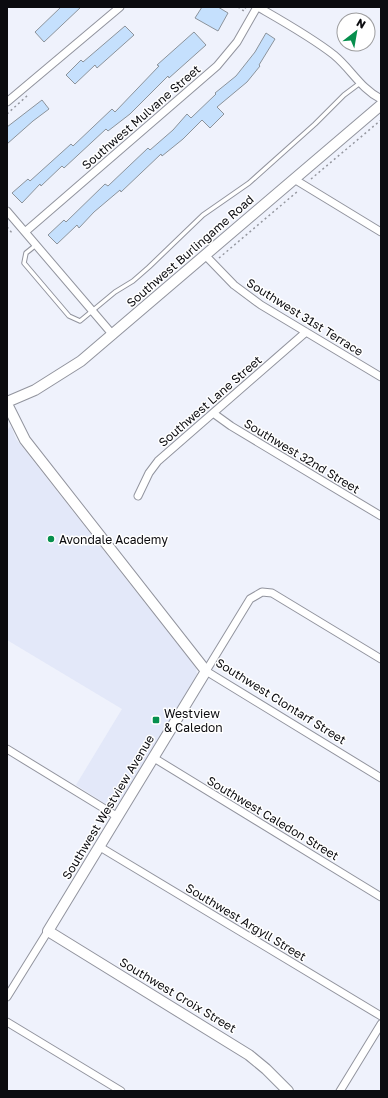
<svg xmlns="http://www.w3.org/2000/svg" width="388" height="1098" viewBox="0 0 388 1098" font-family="'Golos Text',sans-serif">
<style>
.built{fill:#e3e8f9}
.building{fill:#c5e0fd;stroke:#8c939b}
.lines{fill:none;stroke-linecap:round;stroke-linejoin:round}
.lane-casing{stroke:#92949e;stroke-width:5.5}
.street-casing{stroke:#92949e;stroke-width:9}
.secondary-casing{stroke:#92949e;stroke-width:12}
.path{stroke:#95979f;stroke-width:1.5;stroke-dasharray:2 3;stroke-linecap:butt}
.lane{stroke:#fff;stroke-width:3.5}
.street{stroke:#fff;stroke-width:7}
.secondary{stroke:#fff;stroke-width:10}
.poi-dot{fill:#068f4d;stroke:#fff;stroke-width:1.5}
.labels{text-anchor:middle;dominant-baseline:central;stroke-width:3;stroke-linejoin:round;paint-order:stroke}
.street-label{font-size:12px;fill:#0b0b0f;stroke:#fff}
.poi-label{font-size:12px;fill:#0b0b0f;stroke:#fff;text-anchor:start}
</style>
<rect width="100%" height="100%" fill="#eff2fc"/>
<path class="built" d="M11,426L16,439L196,668L197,674L193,681L122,800L115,805L109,806L76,785L122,709L7,640V430Z"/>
<path class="building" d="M61,7H81L44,42L35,32Z
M202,7H218L228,13L218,31L195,18Z
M125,26L134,35L97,68L95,65L75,84L66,75L81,60L83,62Z
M194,32L206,45L169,78L168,76L130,114L108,131L106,129L64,168L62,166L41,186L40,184L22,203L12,193L28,179L30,181L71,144L73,146L112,109L115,112L159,66L157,65Z
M266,33L275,39L259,65L260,66L247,82L217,107L224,114L210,128L202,120L183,139L162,156L161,154L121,192L120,190L94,212L79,228L77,225L57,244L48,235L64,220L66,222L105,184L108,186L148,148L150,150L173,130L187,114L191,118L216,94L215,93L236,76L255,52Z
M42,100L49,109L33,121L7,144V127Z"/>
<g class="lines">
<defs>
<path id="lane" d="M36,245L26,253L24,263L69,316L80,321L115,292L133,281L149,267L203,215L249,183L315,124L344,95L360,83"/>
<path id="street" d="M258,7C284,22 311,37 334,55C351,69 361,89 381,99
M7,102L120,7
M294,179L381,232
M7,211L113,335
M25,232L217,66L237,42L257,7
M205,255L234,285L261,305L381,377
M213,413L231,426L381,516
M138,496L149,473L158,461L306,332
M381,659L272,593L262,592L250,599L206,671L381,778
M7,749L118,817
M154,758L381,897
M100,847L381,1016
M7,997L48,931
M7,1022L121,1091
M340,1091L381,1024"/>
<path id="secondary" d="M7,402L35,390L81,361L381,105
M7,404L25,440L206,671L48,931L249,1055L266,1069L288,1091"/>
</defs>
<use href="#lane" class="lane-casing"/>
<use href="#street" class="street-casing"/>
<use href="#secondary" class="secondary-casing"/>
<path class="path" d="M238,7L244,11L246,7
M7,114L28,95
M311,179L381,120
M7,227L12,233
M219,258L298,191"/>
<use href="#lane" class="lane"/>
<use href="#street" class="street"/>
<use href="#secondary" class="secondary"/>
</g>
<g class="poi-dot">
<circle cx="51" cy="539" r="4"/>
<rect x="152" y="716" width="8" height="8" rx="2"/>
</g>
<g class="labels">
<g class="street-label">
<text transform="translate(141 117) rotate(-41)">Southwest Mulvane Street</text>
<text transform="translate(190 251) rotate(-41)">Southwest Burlingame Road</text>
<text transform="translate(305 317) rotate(32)">Southwest 31st Terrace</text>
<text transform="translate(210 401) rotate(-41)">Southwest Lane Street</text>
<text transform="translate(302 456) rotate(31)">Southwest 32nd Street</text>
<text transform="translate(281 701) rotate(32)">Southwest Clontarf Street</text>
<text transform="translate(108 807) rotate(-59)">Southwest Westview Avenue</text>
<text transform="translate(273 818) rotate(31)">Southwest Caledon Street</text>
<text transform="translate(246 922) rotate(31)">Southwest Argyll Street</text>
<text transform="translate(178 995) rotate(31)">Southwest Croix Street</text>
</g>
<g class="poi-label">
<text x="59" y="539">Avondale Academy</text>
<text x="164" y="713">Westview<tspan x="164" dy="14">&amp; Caledon</tspan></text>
</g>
</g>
<rect width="388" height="1098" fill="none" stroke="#0b0b0f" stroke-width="16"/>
<g transform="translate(356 32) rotate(31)"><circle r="19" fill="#ffffff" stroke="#9d9d9f"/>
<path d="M0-3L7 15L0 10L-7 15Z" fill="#068f4d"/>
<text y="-6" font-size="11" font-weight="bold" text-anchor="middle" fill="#0b0b0f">N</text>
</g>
</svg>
